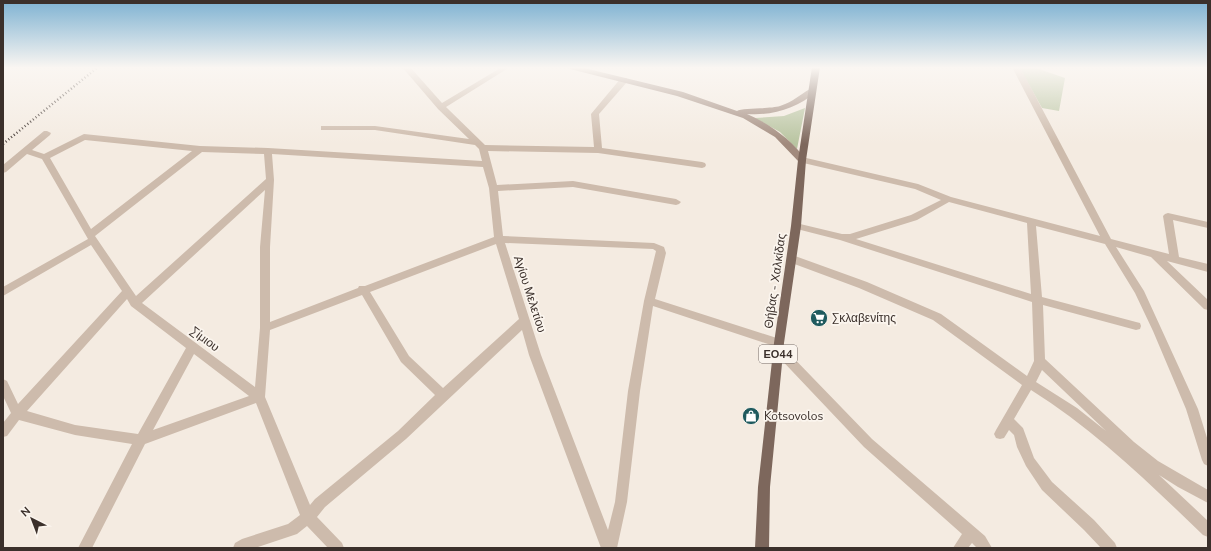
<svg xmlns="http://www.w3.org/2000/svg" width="1211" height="551" viewBox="0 0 1211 551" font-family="'Nunito Sans',sans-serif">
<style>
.green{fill:#b8c4a0}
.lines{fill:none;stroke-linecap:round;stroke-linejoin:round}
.minor{fill:#cdbbac;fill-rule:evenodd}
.secondary{fill:#a18a7d;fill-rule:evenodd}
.primary{fill:#7d675c;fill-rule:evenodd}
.rail{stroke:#3b302b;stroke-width:2.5;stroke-dasharray:1 2.5;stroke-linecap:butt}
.labels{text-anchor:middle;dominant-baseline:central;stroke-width:3.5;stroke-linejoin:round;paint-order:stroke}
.shield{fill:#fbf5ee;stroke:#756b66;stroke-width:1}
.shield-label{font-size:11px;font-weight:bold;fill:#3b302b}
.street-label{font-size:12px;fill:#3b302b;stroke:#fbf5ee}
.poi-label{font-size:12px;fill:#3b302b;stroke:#fbf5ee;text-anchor:start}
</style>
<rect width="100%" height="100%" fill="#f4ebe1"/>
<path class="green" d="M1019,67H1033L1065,78L1059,111L1042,108Z
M805,108L797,149L780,132L755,118L784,116Z"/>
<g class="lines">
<path class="minor" d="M402,67H410L442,103L502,67H510L446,107L485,145L594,147L591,114L621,78H627V82L599,114L602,148L702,162L705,163L706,165L705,167L702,168L598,153L488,151L497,185L573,181L676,199L681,202L679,204L676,205L573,187L498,191L503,236L654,243L664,247L666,253L655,299L783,340L784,343L782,346L872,439L985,536L992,548H977L972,543L968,548H953L962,534L864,447L774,352L773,349L774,346L653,306L640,391L627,502L617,548H601L529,355L522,330L406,439L325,507L317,517L342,543L344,548H328L307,526L297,534L255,548H233L235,543L242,539L288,524L300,515L256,403L145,444L92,548H78L132,444L75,435L19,420L7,436L3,437V423L11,413L3,396V379L7,381L18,404L122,291L91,245L3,296V287L88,239L42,159L27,154L6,172L3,173V165L44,131H47L51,133L50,135L32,150L44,154L84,134L200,146L268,148L482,161L479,149L475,145L375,130H321V126H375L469,139L438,109ZM85,140L192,151L91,229L50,158ZM202,152L264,154L266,179L136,296L95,236ZM272,154L483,167L489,188L494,237L365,286H359L358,288L270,322V247L274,180ZM265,190L260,247V328L255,387L142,303ZM505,243L653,249L656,251L644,301L628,391L615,502L608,530L541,355ZM496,244L519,319L443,388L409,356L370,292ZM362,295L401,362L435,395L398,431L315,499L310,505L265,397L270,330ZM127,299L131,306L186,348L138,434L75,425L27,411ZM194,354L249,396L153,430Z
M1012,67H1020L1111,239L1169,254L1163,216L1165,214L1168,213L1208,222V228L1173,220L1179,257L1208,264V272L1167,261L1208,300V310L1204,309L1151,257L1116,247L1144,291L1198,409L1208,441V466L1204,464L1202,460L1186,409L1153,331L1135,293L1105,244L1036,226L1042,297L1136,322L1140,323L1141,326L1140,329L1136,330L1043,305L1045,359L1134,442L1158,461L1208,490V503L1178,487L1159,475L1208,521V537L1203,535C1149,483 1095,430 1031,390L1014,419L1023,428L1034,458L1052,482L1094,520L1115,543L1117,548H1101L1084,530L1042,490L1026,466L1017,447L1014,435L1009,430L1004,438L1000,439L996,438L994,434L996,430L1022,385L933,320L859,288L789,262L787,259L789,256H795L867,282L941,314L1027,376L1034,361L1032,302L840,240L793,228L791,226L796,223L842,234H850L911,215L941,200L915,189L799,162L798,160L799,158L802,157L918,184L951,197L1100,236ZM949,202L1027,223L1031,294L856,239L917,220ZM1042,370L1106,431L1077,408L1036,382Z"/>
<path class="secondary" d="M569,67H580L683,92L737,111C742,108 770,109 780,106C793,102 799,95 810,89C813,87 813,88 816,88V92C797,108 773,116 747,114C770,124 792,140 806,160L805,162H799L775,137L743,118L677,96L570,69Z"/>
<path class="primary" d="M812,67H820L806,160L801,226L784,343L770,487L769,548H755L758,487L774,343L791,226L798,160Z"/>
<path class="rail" d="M3,144L98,67"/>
</g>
<linearGradient id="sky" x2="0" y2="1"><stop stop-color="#7eb2d2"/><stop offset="0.47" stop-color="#faf6f2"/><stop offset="1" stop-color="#faf6f2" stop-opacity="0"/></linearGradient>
<rect width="1211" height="144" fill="url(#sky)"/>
<defs>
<symbol id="supermarket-disc" viewBox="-11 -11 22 22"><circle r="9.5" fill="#1f5a5e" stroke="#fbf5ee"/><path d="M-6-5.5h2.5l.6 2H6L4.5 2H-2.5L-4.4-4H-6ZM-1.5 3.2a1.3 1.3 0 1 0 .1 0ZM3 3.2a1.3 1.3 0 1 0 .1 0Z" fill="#fff"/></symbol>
<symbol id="shop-disc" viewBox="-11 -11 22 22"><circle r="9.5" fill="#1f5a5e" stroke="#fbf5ee"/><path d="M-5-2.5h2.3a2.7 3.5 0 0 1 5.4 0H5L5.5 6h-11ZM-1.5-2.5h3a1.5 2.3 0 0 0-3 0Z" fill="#fff"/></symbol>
</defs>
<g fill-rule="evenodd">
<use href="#supermarket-disc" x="809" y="308" width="20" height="20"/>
<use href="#shop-disc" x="741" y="406" width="20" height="20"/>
</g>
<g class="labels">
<rect class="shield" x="759" y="345" width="38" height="18" rx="3"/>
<g class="shield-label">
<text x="778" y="354">ΕΟ44</text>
</g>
<g class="street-label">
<text transform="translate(775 281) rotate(-82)">Θήβας - Χαλκίδας</text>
<text transform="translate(530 294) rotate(72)">Αγίου Μελετίου</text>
<text transform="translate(205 339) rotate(37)">Σίμιου</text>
</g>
<g class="poi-label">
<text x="832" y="318">Σκλαβενίτης</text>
<text x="764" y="416">Kotsovolos</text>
</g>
</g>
<rect width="1211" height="551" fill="none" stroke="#3b302b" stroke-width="8"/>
<g transform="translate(32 519) rotate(318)" stroke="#fbf5ee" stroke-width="3" paint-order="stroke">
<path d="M0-3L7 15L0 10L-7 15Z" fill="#3b302b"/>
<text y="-6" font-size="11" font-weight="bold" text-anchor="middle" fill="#3b302b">N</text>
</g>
</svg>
